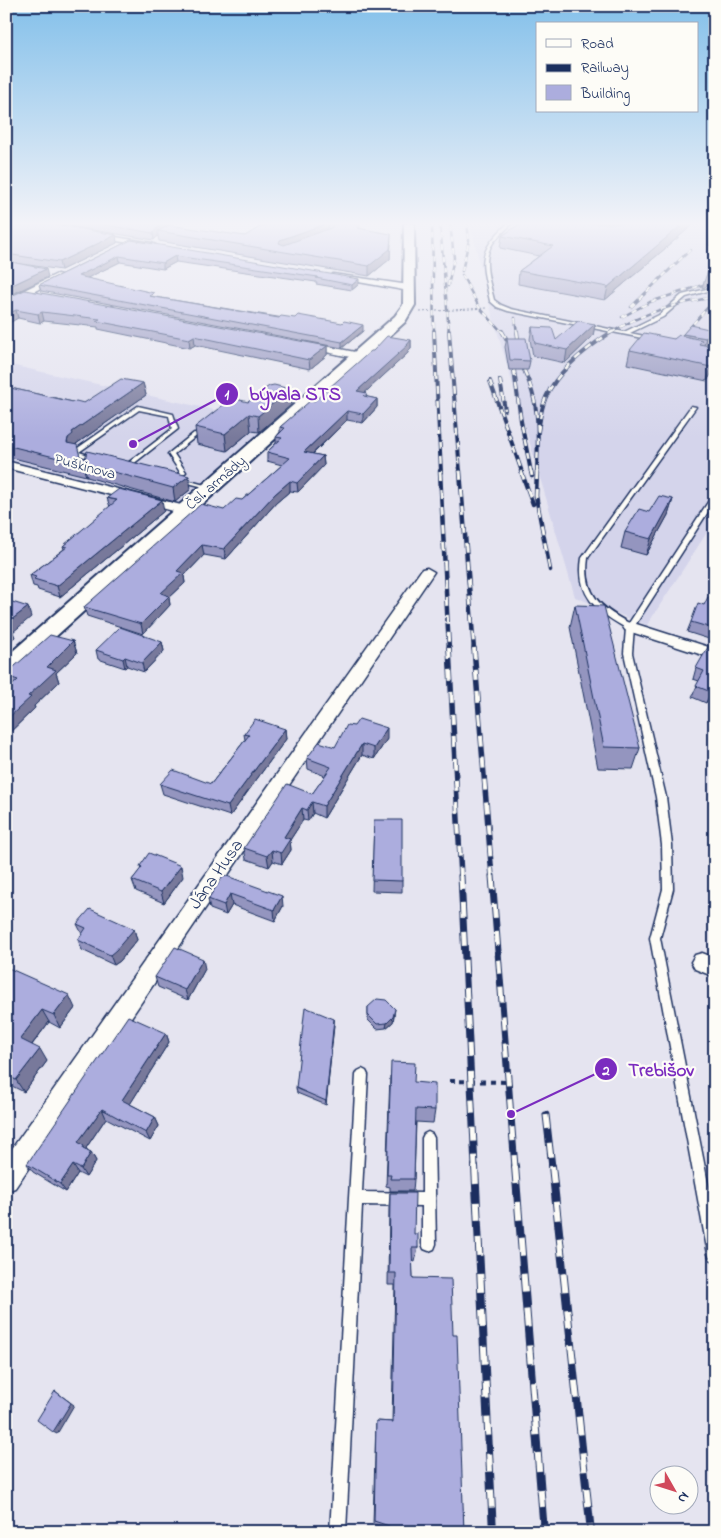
<svg xmlns="http://www.w3.org/2000/svg" width="721" height="1538" viewBox="0 0 721 1538" font-family="'Indie Flower',sans-serif">
<style>
.built{fill:#d4d4eb}
.lines{fill:none;stroke-linecap:round;stroke-linejoin:round}
.lane-casing{stroke:#1b2f5e;stroke-width:3}
.street-casing{stroke:#1b2f5e;stroke-width:3}
.secondary-casing{stroke:#1b2f5e;stroke-width:4}
.path-far1{stroke:#1b2f5e;stroke-width:1;stroke-dasharray:2 2;stroke-linecap:butt}
.path{stroke:#1b2f5e;stroke-width:4;stroke-dasharray:5 5;stroke-linecap:butt}
.lane{fill:#fdfcf7;fill-rule:evenodd}
.street{fill:#fdfcf7;fill-rule:evenodd}
.secondary{fill:#fdfcf7;fill-rule:evenodd}
.rail-far5-casing{stroke:#1b2f5e;stroke-width:2.5}
.rail-far4-casing{stroke:#1b2f5e;stroke-width:4}
.rail-far3-casing{stroke:#1b2f5e;stroke-width:4.5}
.rail-far2-casing{stroke:#1b2f5e;stroke-width:5.5}
.rail-far1-casing{stroke:#1b2f5e;stroke-width:7}
.rail-casing{stroke:#1b2f5e;stroke-width:8}
.rail-far5{stroke:#fdfcf7;stroke-width:2;stroke-dasharray:5.5;stroke-linecap:butt}
.rail-far4{stroke:#fdfcf7;stroke-width:2.5;stroke-dasharray:7;stroke-linecap:butt}
.rail-far3{stroke:#fdfcf7;stroke-width:3;stroke-dasharray:9;stroke-linecap:butt}
.rail-far2{stroke:#fdfcf7;stroke-width:4;stroke-dasharray:11;stroke-linecap:butt}
.rail-far1{stroke:#fdfcf7;stroke-width:5;stroke-dasharray:14;stroke-linecap:butt}
.rail{stroke:#fdfcf7;stroke-width:6;stroke-dasharray:18;stroke-linecap:butt}
.wall{fill:#9495bf;stroke:#1b2f5e}
.shaded-wall{fill:#78799b;stroke:#1b2f5e}
.building{fill:#acadde;stroke:#1b2f5e;fill-rule:evenodd}
.labels{text-anchor:middle;dominant-baseline:central;stroke-width:4.5;stroke-linejoin:round;paint-order:stroke}
.far-street-label{font-size:15px;fill:#1b2f5e;stroke:#fdfcf7}
.street-label{font-size:18px;fill:#1b2f5e;stroke:#fdfcf7}
.leader{fill:none;stroke:#7b2cbf;stroke-width:2}
.callout-dot{fill:#7b2cbf;stroke:#fdfcf7;stroke-width:2}
.mark-label{font-size:15px;text-anchor:middle;font-weight:bold;fill:#fff}
.callout-label{font-size:19px;text-anchor:middle;font-weight:bold;fill:#7b2cbf;stroke:#fdfcf7;stroke-width:4.5;stroke-linejoin:round;paint-order:stroke}
</style>
<rect width="100%" height="100%" fill="#e5e4f0"/>
<filter id="ink" filterUnits="userSpaceOnUse"><feTurbulence type="fractalNoise" baseFrequency=".02" numOctaves="2"/><feDisplacementMap in="SourceGraphic" scale="10" xChannelSelector="R" yChannelSelector="G"/><feConvolveMatrix kernelMatrix="1 2 1 2 8 2 1 2 1" color-interpolation-filters="sRGB"/></filter>
<g filter="url(#ink)">
<path class="built" d="M470,223H715V520L647,625L575,597L490,307Z
M6,364L282,425L185,510L6,464Z"/>
<g class="lines">
<defs>
<path id="lane" d="M508,223H512C506,230 498,236 493,243C481,260 490,282 494,300L501,305L511,309L624,332L659,315L682,295L715,287V289L686,297L663,317L630,333L654,338V339L652,340L508,311L497,307L490,301C481,260 476,254 508,223Z
M138,406L173,414L178,429L128,468H124V466L172,429L169,416L139,410L79,452L98,458V460L72,454V452Z
M691,406L696,407L588,558C583,593 600,608 629,623L712,496L715,494V501L634,627L632,653L666,797L672,845L673,889L660,938L715,1219V1261L710,1259L708,1254L650,938L663,889L662,845L656,797L624,653L626,628C596,611 576,595 582,558Z
M194,433L199,434L174,454L186,472L179,478L212,487V489L172,479L180,472L168,454Z
M362,1069L366,1071L368,1075L362,1192L422,1193V1138L424,1134L428,1132L432,1134L434,1138L436,1244L434,1249L429,1251L424,1249L422,1244V1206L362,1205L346,1532H330L356,1075L358,1071Z"/>
<path id="street" d="M91,233L152,243L156,245L152,247L94,237H91Z
M57,274L64,276L6,306V299Z
M333,274L409,285L413,288L409,291L336,278L332,276Z
M305,342L360,353L365,356L360,359L302,347V343Z
M6,461L189,507L191,510L185,514L6,468Z
M427,568L434,572L15,1188L6,1191V1157L422,569Z
M630,622L715,649V659L625,630L623,627L625,624Z
M702,953L715,958V977L695,969L691,962L695,955Z"/>
<path id="secondary" d="M404,223H414L415,305L405,322L14,674L6,676V657L395,316L403,305Z"/>
</defs>
<use href="#lane" class="lane-casing"/>
<use href="#street" class="street-casing"/>
<use href="#secondary" class="secondary-casing"/>
<path class="path-far1" d="M420,312L486,308"/>
<path class="path" d="M450,1081L509,1082"/>
<use href="#lane" class="lane"/>
<use href="#street" class="street"/>
<use href="#secondary" class="secondary"/>
<defs>
<path id="rail-far5" d="M432,223L434,333
M440,223L449,333
M462,271L469,240L467,223
M462,275L479,307L503,333
M448,286L454,258L450,223
M631,307L690,250
M622,317L650,302L715,281
M515,318L517,333
M686,332L715,299
M611,333C643,312 678,303 715,297"/>
<path id="rail-far4" d="M434,331L441,472
M449,331L460,472
M502,331L511,347
M517,331L519,347
M514,370L521,421L531,472
M524,370C541,407 538,433 537,472
M500,380L505,410
M490,381L522,472
M538,432C540,420 541,408 546,397C558,370 588,347 613,331"/>
<path id="rail-far3" d="M440,471L449,650
M460,471L474,650
M521,471L533,504
M531,471L532,476
M537,471L536,496L550,570"/>
<path id="rail-far2" d="M449,648L461,877
M474,648L492,877"/>
<path id="rail-far1" d="M461,876L475,1167
M492,876L515,1167
M546,1115L552,1167"/>
<path id="rail" d="M475,1166L493,1532
M515,1166L544,1532
M552,1166L591,1532"/>
</defs>
<use href="#rail-far5" class="rail-far5-casing"/>
<use href="#rail-far4" class="rail-far4-casing"/>
<use href="#rail-far3" class="rail-far3-casing"/>
<use href="#rail-far2" class="rail-far2-casing"/>
<use href="#rail-far1" class="rail-far1-casing"/>
<use href="#rail" class="rail-casing"/>
<use href="#rail-far5" class="rail-far5"/>
<use href="#rail-far4" class="rail-far4"/>
<use href="#rail-far3" class="rail-far3"/>
<use href="#rail-far2" class="rail-far2"/>
<use href="#rail-far1" class="rail-far1"/>
<use href="#rail" class="rail"/>
</g>
<path class="wall" d="M6,223L116,235L117,243L61,270L16,263L48,277L6,297Z
M50,223H169L166,227L245,236L267,223H351L391,244L390,259L369,276L159,241L158,236L154,240Z
M517,223H695L605,300L518,284L519,271L539,256L500,248L502,236L517,226Z
M715,230V247L708,245L711,234Z
M131,240L359,284L352,290L316,284V282L176,262L163,269L120,262L87,278L155,297L363,331L342,348L41,291L39,285Z
M6,298L327,346V355L310,369L195,345L190,348L98,329V327L44,321L40,323L18,318Z
M595,324L593,336L565,363L533,356L530,339L532,327L556,340Z
M683,334L711,339L706,345L715,347V368L707,381L627,364L630,350L674,339L682,335Z
M507,338L530,361L528,370H509L505,347Z
M411,340V348L408,351V353L365,392L367,397L377,399V407L363,423L347,420L313,454L323,456L324,465L298,492L290,491L276,503L226,559L204,555L184,576L185,583L169,598L170,605L143,634L87,616L84,607L224,510L242,500L282,465L267,461V452L276,443V437L280,432V427L314,401L373,351Z
M143,383L146,395L76,444L82,464L86,476L9,457L6,459V387L73,402L84,403Z
M248,402L291,405L259,432L251,431L227,451L197,444L195,427Z
M84,464L191,489L175,502L87,477Z
M107,498L164,511L60,597L38,590L37,587L33,586L30,575L64,549L63,546L110,507Z
M673,499L668,515L646,555L621,548L625,532Z
M715,599V647L710,645L712,640L687,632L691,622L704,605Z
M575,605L640,748L633,769L598,768L570,627Z
M73,641L77,653L56,673L59,682L34,706L35,708L6,736V691L10,687H9L6,679V674Z
M162,642L164,651L144,672L127,666L125,668L98,659L96,650Z
M715,649V686L706,703L692,697L699,681L693,679L696,668Z
M285,729L286,739L230,816L163,794L160,784H211L245,740L244,734Z
M387,739L374,759L362,755L324,818L313,813L308,821L303,820L290,840L291,850L282,864L273,861L269,867L246,859L244,848L312,794L325,776L308,769L307,758L335,747Z
M374,820L402,881V892L372,891Z
M140,866L183,877L164,903L136,891L132,880L141,869Z
M224,875L283,906L275,921L232,905L226,915L210,909L208,899Z
M77,924L134,929L137,940L120,961L114,965L82,950L78,940L82,934Z
M6,967L75,1008L60,1028L49,1022L32,1045L47,1061L24,1092L6,1083Z
M205,969L188,1000L158,987L155,977Z
M368,1007L394,1014L393,1022L386,1028L377,1029L368,1020Z
M334,1019V1024L326,1105L297,1093L296,1088Z
M166,1033L169,1042L130,1104L155,1117L159,1126L150,1141L106,1118L86,1148L88,1151L91,1152L96,1161L86,1177L78,1173L66,1192L33,1172L27,1164Z
M390,1076L414,1082L435,1110L433,1123L416,1122L414,1179L413,1191H390V1187L386,1186Z
M390,1193L414,1234L418,1248L415,1262L412,1261L413,1278L453,1335L464,1532H388V1529L373,1524L376,1421L392,1422L395,1285H388L389,1207Z"/>
<path class="shaded-wall" d="M162,223H169L162,232L158,231V236L154,240L153,233Z
M328,223L329,233L280,250L279,243L280,240Z
M684,223H695L605,300L608,287Z
M391,234L390,259L369,276V266Z
M116,235L117,243L61,270L59,262Z
M119,256L120,262L79,282L78,276Z
M175,256L176,262L163,269V263Z
M46,269L48,277L6,297V288Z
M715,269V278L705,287L702,288L706,276Z
M359,279V284L352,290V285Z
M16,310L18,318L6,325V315Z
M42,312L44,321L40,323L38,314Z
M595,324L593,336L565,363L567,350Z
M363,325V331L342,348V342Z
M713,330L711,339L703,348L706,338Z
M194,336L195,345L190,348L189,339Z
M411,340V348L408,351V353L357,400V391Z
M327,346V355L310,369L309,360Z
M715,361V368L707,381L711,367Z
M143,383L146,395L76,444V447L67,443L68,438L72,432Z
M290,389L291,405L259,432L258,416Z
M377,399V407L363,423V414Z
M347,411V420L305,461L304,452Z
M249,414L251,431L227,451L225,434Z
M6,447L9,457L6,459Z
M323,456L324,465L298,492L297,483Z
M189,476L191,489L175,502L173,488Z
M290,481V491L276,503L226,559L224,549L275,494Z
M673,499L668,515L646,555L651,539Z
M162,500L164,511L60,597L57,586Z
M202,545L204,555L184,576L185,583L169,598L170,605L143,634L141,624L161,593L177,571Z
M28,607L31,617L13,632L15,637L6,644V624Z
M73,641L77,653L56,673L59,682L34,706L35,708L6,736V720L28,696L47,667Z
M162,642L164,651L144,672L142,663Z
M125,657L127,666L125,668L123,659Z
M715,684V686L706,703L711,692Z
M387,728V739L374,759V748Z
M285,729L286,739L230,816L228,806Z
M362,744V755L324,818V806Z
M312,802L313,813L308,821L307,810Z
M302,808L303,820L290,840L291,850L282,864L281,853L284,837Z
M272,850L273,861L269,867L267,856Z
M181,866L183,877L164,903L161,892Z
M230,894L232,905L226,915L224,905Z
M282,896L283,906L275,921L274,910Z
M134,929L137,940L120,961L114,965L110,955Z
M203,959L205,969L188,1000L185,990Z
M69,995L75,1008L60,1028L54,1015Z
M395,1009L393,1022L386,1028L387,1023Z
M42,1010L49,1022L27,1051L20,1039Z
M334,1019V1024L326,1105V1101Z
M166,1033L169,1042L127,1109L122,1100Z
M40,1049L47,1061L24,1092L16,1080Z
M102,1109L106,1118L86,1148L90,1154L88,1157L78,1142Z
M155,1117L159,1126L150,1141L146,1133Z
M91,1152L96,1161L86,1177L81,1169Z
M73,1165L78,1173L66,1192L60,1184Z
M55,1391L74,1405L57,1434L53,1432Z"/>
<path class="building" d="M6,223H49L116,235L59,262L6,254Z
M93,223H162L153,233Z
M267,223H351L361,225L357,228L391,234L390,249L369,266L158,231L169,225L245,236ZM328,223L333,225L331,228L284,245L279,243L280,240Z
M521,223H684L608,287L519,271L553,246L502,236Z
M715,230V235L711,234Z
M131,240L359,279L352,285L316,278L318,277L175,256L163,263L119,256L78,276L154,293L149,296L279,318L281,316L295,318L298,315L342,323L344,321L363,325L342,342L39,285Z
M715,255V269L709,275L706,276Z
M6,261L46,269L6,288Z
M25,290L327,346L309,360L194,336L189,339L96,321L100,319L42,312L38,314L16,310L6,315V298Z
M578,321L595,324L567,350L535,343L532,327L552,328L556,340Z
M691,325L713,330L706,338L683,334Z
M644,333L674,339L679,335L702,340L699,344L715,347V361L711,367L630,350Z
M387,336L411,340L407,345H408L357,391L367,393L364,396L377,399L363,414L347,411L304,452L323,456L297,483L290,481L275,494L224,549L202,545L177,571L183,573L161,593L169,596L141,624L84,607L201,504L224,510L236,499L242,500L290,458L267,452L282,438L276,437L285,428L280,427L311,400L314,401L371,351H373Z
M507,338H526L530,361L510,360Z
M121,379L143,383L72,432L73,434L68,438L67,443L77,445L82,464L6,445V387L73,402L76,401L84,403Z
M274,385L290,389L258,416L249,414L225,434L195,427L232,398L248,402L269,386Z
M87,451L189,476L173,488L84,464Z
M119,489L162,500L57,586L34,579L36,577L30,575L67,547L63,546L117,500L107,498Z
M659,496L673,499L651,539L625,532L639,509L649,512Z
M708,597L715,599V629L691,622L698,603L704,605Z
M6,600L28,607L6,624Z
M575,605L604,606L640,748L604,747Z
M6,625L11,626L6,630Z
M120,627L162,642L142,663L125,657L123,659L96,650Z
M50,635L73,641L47,667L56,670L28,696L31,697L6,720V691L18,680L6,676V674Z
M708,647L715,649V684L711,692L696,686L704,671L696,668Z
M255,719L285,729L228,806L160,784L173,770L211,784L249,735L244,734Z
M359,719L387,728L374,748L362,744L324,806L312,802L307,810L302,808L284,837L290,839L281,853L272,850L267,856L244,848L287,784L312,794L331,767L307,758L319,742L335,747L347,725L354,726Z
M374,820H402V881L372,880Z
M149,853L181,866L161,892L132,880L142,867L140,866Z
M224,875L282,896L274,910L230,894L224,905L208,899Z
M90,909L134,929L116,950L110,955L78,940L86,928L77,924Z
M175,947L203,959L185,990L155,977Z
M6,967L69,995L54,1015L42,1010L20,1039L40,1049L16,1080L6,1075Z
M377,999L386,1000L395,1009L393,1017L387,1023L377,1024L368,1015V1007Z
M305,1007L334,1019L326,1101L296,1088Z
M128,1016L166,1033L122,1100L155,1117L146,1133L102,1109L78,1142L84,1146L83,1148L91,1152L81,1169L73,1165L60,1184L27,1164Z
M391,1062L415,1063L414,1082L435,1084V1110L416,1109L414,1179H390L391,1175H387Z
M390,1193H415L414,1234H418V1248H412L413,1278L451,1279L453,1335H457L464,1532H389V1526L374,1521L376,1421L393,1422L396,1273H389Z
M55,1391L71,1403L53,1432L37,1420Z"/>
</g>
<linearGradient id="sky" x2="0" y2="1"><stop stop-color="#83c0ea"/><stop offset="0.51" stop-color="#f3f3f8"/><stop offset="1" stop-color="#f3f3f8" stop-opacity="0"/></linearGradient>
<rect width="721" height="438" fill="url(#sky)"/>
<g class="labels">
<g class="far-street-label">
<text transform="translate(85 467) rotate(15)">Puškinova</text>
<text transform="translate(216 483) rotate(-41)">Čsl. armády</text>
</g>
<g class="street-label">
<text transform="translate(217 875) rotate(-55)">Jána Husa</text>
</g>
</g>
<path class="leader" d="M133 444L227 394M511 1114L606 1069"/>
<g class="callout-dot">
<circle cx="133" cy="444" r="5"/>
<circle cx="511" cy="1114" r="5"/>
<circle cx="227" cy="394" r="12"/>
<circle cx="606" cy="1069" r="12"/>
</g>
<g class="mark-label">
<text x="227" y="399">1</text>
<text x="606" y="1075">2</text>
</g>
<g class="callout-label">
<text x="295" y="400">bývala STS</text>
<text x="661" y="1076">Trebišov</text>
</g>
<rect width="721" height="1538" fill="none" stroke="#fdfcf7" stroke-width="25"/>
<rect x="12" y="12" width="696" height="1513" fill="none" stroke="#1b2f5e" stroke-width="2" filter="url(#ink)"/>
<rect x="536" y="22" width="162" height="90" fill="#fdfcf7" stroke="#a3aaba"/>
<rect x="546" y="39" width="25" height="8" fill="#fdfcf7" stroke="#a3aaba"/>
<text x="581" y="48" font-size="15" fill="#1b2f5e">Road</text>
<rect x="546" y="64" width="25" height="8" fill="#1b2f5e" stroke="#a3aaba"/>
<text x="581" y="72" font-size="15" fill="#1b2f5e">Railway</text>
<rect x="546" y="85" width="25" height="15" fill="#acadde" stroke="#a3aaba"/>
<text x="581" y="98" font-size="15" fill="#1b2f5e">Building</text>
<g transform="translate(674 1490) rotate(129)"><circle r="24" fill="#fdfcf7" stroke="#a3aaba"/>
<path d="M0-4L9 19L0 12L-9 19Z" fill="#d1495b"/>
<text y="-8" font-size="14" font-weight="bold" text-anchor="middle" fill="#1b2f5e">N</text>
</g>
</svg>
